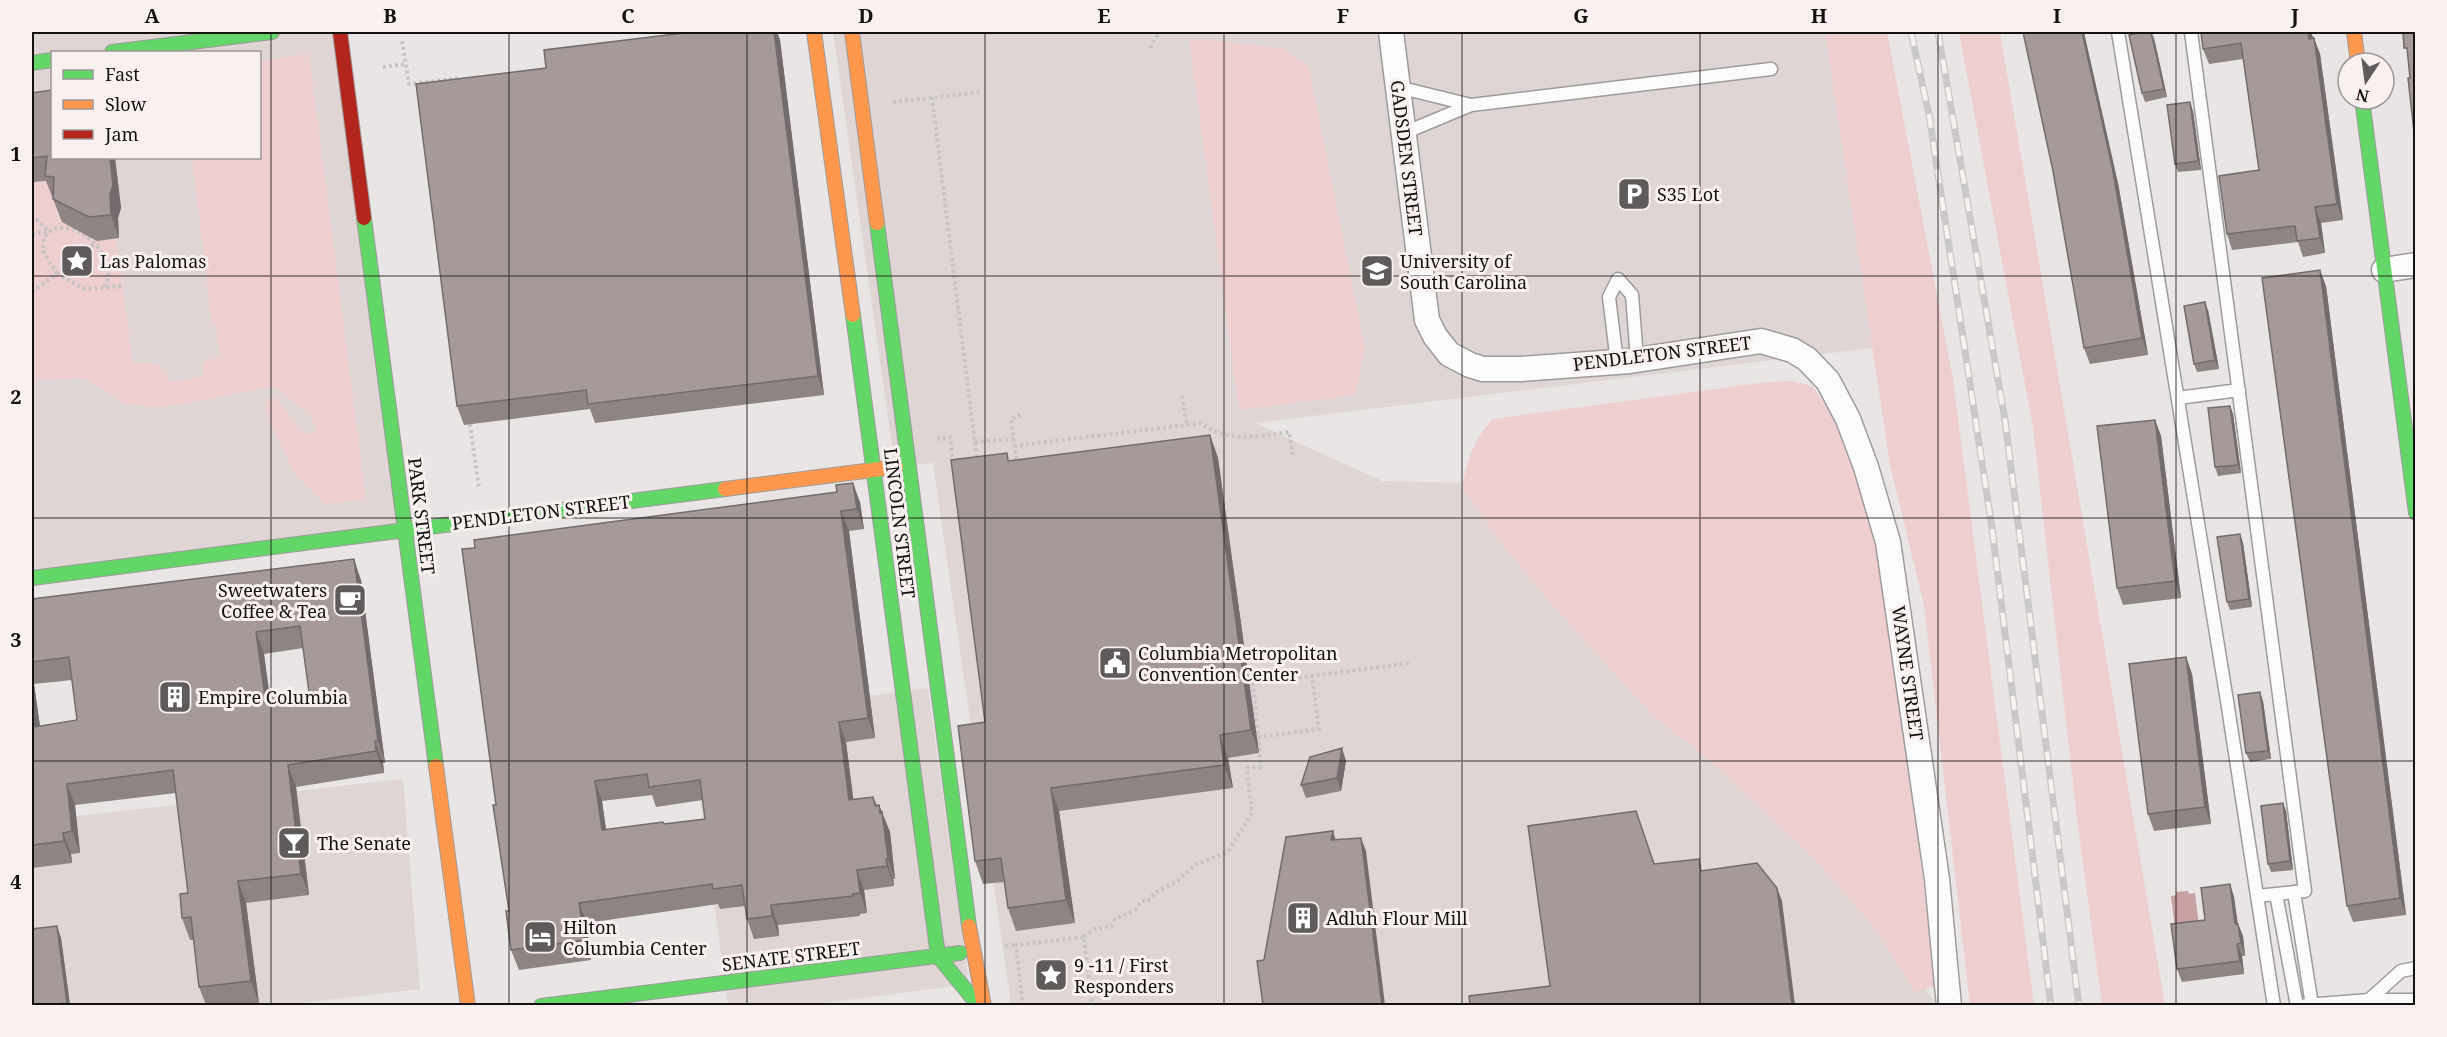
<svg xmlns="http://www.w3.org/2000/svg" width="2447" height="1037" viewBox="0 0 2447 1037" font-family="'Noto Serif',serif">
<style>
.built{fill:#e0d5d5;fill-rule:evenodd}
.green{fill:#efcecf}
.water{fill:#c8a1a2}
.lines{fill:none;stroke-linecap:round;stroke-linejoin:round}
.lane-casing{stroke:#9e9b9b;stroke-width:15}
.street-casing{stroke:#9e9b9b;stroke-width:27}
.fast-casing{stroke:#9e9b9b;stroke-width:16}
.slow-casing{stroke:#9e9b9b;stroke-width:16}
.jam-casing{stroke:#9e9b9b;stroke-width:16}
.path{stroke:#c7c5c5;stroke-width:4;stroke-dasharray:3 3;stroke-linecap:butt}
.lane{stroke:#fcfbfb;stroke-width:12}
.street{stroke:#fcfbfb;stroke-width:24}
.fast{stroke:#63d668;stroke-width:14}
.slow{stroke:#ff974d;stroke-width:14}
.jam{stroke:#b3261e;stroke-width:14}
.rail-casing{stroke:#cac8c8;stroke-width:7}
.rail{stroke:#f9f0f0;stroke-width:4.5;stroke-dasharray:14;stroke-linecap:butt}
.wall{fill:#8e8484;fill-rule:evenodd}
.shaded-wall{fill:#746b6c}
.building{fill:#a5999a;stroke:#746b6c;stroke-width:1.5;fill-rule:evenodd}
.grid{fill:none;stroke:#141111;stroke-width:1.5;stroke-opacity:0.55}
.labels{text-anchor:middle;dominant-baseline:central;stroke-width:6;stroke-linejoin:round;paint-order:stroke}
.street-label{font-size:18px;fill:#141111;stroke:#f9f0f0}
.poi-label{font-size:18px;fill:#141111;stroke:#f9f0f0;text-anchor:start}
.neatline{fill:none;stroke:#141111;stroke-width:2}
.grid-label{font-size:20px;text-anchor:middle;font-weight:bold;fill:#141111}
</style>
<rect width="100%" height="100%" fill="#eae5e5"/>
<path class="built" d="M32,32H337L407,533L32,577ZM52,52H260V158H52Z
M833,32H1850L1897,345L1255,423L1382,481L1471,483L1746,778L1896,946L1937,1005H1011L933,463L895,467Z
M928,688L969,984L811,1005H728L689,720Z
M403,779L420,989L277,1006L32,1005V821Z"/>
<path class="green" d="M1825,32H1887L1953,379L2034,1005H1970L1924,605L1890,465Z
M1959,32H2000L2165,1005H2102L2076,811L2033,427Z
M1189,38L1282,48L1309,67L1365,347L1355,395L1239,410Z
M309,54L366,499L325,504L292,470L265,408L267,399L276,398L303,433L312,434L316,429L310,414L273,386L183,404L152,407L126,404L84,378L32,380V182L56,179L53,199L62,201L97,240L116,238L133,363C151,362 166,360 169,382L203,377L202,365L204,361L220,357L216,325H212L192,158H260V61Z
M1792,381L1812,386L1849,439L1880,550L1906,732L1935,986L1915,992L1875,928L1813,858L1710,760L1654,717L1554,607L1499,540L1462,486C1468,460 1474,438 1493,419L1767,382Z"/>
<path class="water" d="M2188,891L2189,894L2195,893L2199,926L2175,929L2171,896L2176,895V892Z"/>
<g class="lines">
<defs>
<path id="lane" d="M2118,32L2227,701L2274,1006
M2191,32L2305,891L2257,896
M1398,87L1471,105L1404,133
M1471,105L1771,69
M1617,362L1609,297L1618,279L1632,295L1637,359
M2178,398L2239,390
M2294,892L2312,1005
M2276,894L2297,1006
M2369,1000L2401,971L2416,968
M2306,1005L2369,1000H2416"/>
<path id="street" d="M1391,32L1427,320L1435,336L1449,354L1470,365L1483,369H1521L1630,361L1761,341L1792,350L1807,359L1828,381L1848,419L1866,467L1888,542L1937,879L1949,1006
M2384,270L2416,265"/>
<path id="fast" d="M112,52L272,32
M32,63L52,60
M2362,99L2416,513
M364,218L436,766
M877,223L969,926
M853,315L938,956L979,1006
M32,578L725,489
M541,1006L960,953"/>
<path id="slow" d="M814,32L853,315
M852,32L877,223
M2354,32L2358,63
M725,489L896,467
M436,766L468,1006
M969,926L984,1006"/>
<path id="jam" d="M340,32L364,218"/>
</defs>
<use href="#lane" class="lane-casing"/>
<use href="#street" class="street-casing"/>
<use href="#fast" class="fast-casing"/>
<use href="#slow" class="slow-casing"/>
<use href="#jam" class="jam-casing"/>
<path class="path" d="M402,41L409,84L459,78V83
M1150,48L1159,32
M383,67L406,64
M932,97L977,460
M893,102L982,92
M32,215L48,231
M32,234L47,231
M69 262a8 8 0 1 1 16 0a8 8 0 1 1-16 0Z
M83,256L94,244
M57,274L43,251L44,237C69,206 126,260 103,288
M32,292L57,274L85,289L123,286
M1182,396L1187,425
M470,424L479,488
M937,439L950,437L953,463
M975,442L1013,439
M1014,446L1201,423C1228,444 1258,436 1289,432L1293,455
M1017,465L1011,419L1023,414
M1258,737L1319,729L1312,676
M1084,937L1094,929L1112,926L1115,919L1135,910L1142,901H1148L1156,892L1176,882L1197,864L1228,852L1252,813L1247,768L1261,767L1253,684L1409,663
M1005,946L1016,945
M1023,1006L1016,945L1084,937L1092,1006"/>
<use href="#lane" class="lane"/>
<use href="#street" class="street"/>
<use href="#fast" class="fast"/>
<use href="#slow" class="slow"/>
<use href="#jam" class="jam"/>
<defs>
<path id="rail" d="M1911,32L1929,115L1992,528L2051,1006
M1938,32L2005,420L2079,1006"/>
</defs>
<use href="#rail" class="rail-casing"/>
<use href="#rail" class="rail"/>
</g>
<path class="wall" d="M692,32H777L780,40L824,395L595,423L590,409L464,425L457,406L546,68Z
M2201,32H2311L2320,54L2343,220L2321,223L2325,253L2303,257L2298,242L2232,250L2227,234L2259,170L2243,59L2209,64L2203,49Z
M2154,38L2167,97L2145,102L2142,93Z
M32,93L52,158H115L121,208L118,218L119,238L97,241L62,222L46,181L32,182Z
M2193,111L2201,170L2178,172L2175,164Z
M2118,183L2148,355L2090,364L2084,348Z
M2326,286L2406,915L2353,922L2347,906Z
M2208,310L2219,369L2197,372L2194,364Z
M2230,406L2233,414L2241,473L2218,476L2215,467Z
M2155,420L2161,436L2181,598L2123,605L2117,588Z
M1210,435L1218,458L1259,753L1228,758L1233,788L1059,811L1075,923L1016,931L1008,908L1004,882L983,884L975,861L985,722L1010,461Z
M860,502L864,529L849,531L875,738L846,742L853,799L873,797L877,805H879L890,832L895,879H893L894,886L864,890L867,913L860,914V916L778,925L779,936L754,939L747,919L745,906L720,909L718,904L587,923L591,960L519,970L511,950L509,911L496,805L475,548ZM652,795L656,807L703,800L705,819L664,824L606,830L602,801Z
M2240,534L2243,543L2252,607L2230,610L2227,602Z
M361,580L385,763H383L384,773L296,787L309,895L246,903L259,1003L236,1005H206L199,987L194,940H190L182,918L188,893L176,793L75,805L80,853L71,854L72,863L32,868V599ZM303,648L309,692L270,696L264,654ZM72,680L77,720L40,726L34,684Z
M2186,657L2192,674L2211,824L2154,831L2148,814Z
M2263,701L2271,759L2250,762L2246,753Z
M1346,761L1341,791L1306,798L1301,785Z
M2283,803L2286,811L2293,870L2271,872L2268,864Z
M2230,884L2234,897L2238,924L2243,936L2245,956H2242L2244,974L2182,982L2177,969L2205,920Z
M57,926L61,938L70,1005H32Z"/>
<path class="shaded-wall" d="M774,32H777L780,40L824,395L818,376Z
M2082,32H2084L2118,183L2148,355L2142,338Z
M2152,32L2154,38L2167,97L2164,89Z
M2308,32H2311L2312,36L2315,54L2309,39Z
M2314,38L2320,54L2343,220L2337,204Z
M2190,102L2193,111L2201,170L2198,161Z
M110,158H115L121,208L118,218L119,238L111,215Z
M2315,207L2321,223L2325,253L2320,238Z
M2320,270L2326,286L2406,915L2400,898Z
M2205,302L2208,310L2219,369L2215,360Z
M2230,406L2233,414L2241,473L2238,465Z
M2155,420L2161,436L2181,598L2175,581Z
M1210,435L1218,458L1259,753L1251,730Z
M853,483L860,502L864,529L857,509Z
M841,511L849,531L875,738L868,718Z
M2240,534L2243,543L2252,607L2249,599Z
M354,559L361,580L385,763L378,741Z
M256,632L264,654L272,718L265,697Z
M2186,657L2192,674L2211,824L2205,807Z
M32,676L34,684L43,748L35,727L32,702Z
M2260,692L2263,701L2271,759L2268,751Z
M839,722L846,742L856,819L849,800Z
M1220,735L1228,758L1233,788L1224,765Z
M375,741L383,763L384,773L376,751Z
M1342,748L1346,761L1341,791L1337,778Z
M288,765L296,787L309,895L301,874Z
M595,781L602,801L609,850L602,830Z
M67,784L75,805L80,853L72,831Z
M1051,788L1059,811L1075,923L1066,900Z
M2283,803L2286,811L2293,870L2290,861Z
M879,805L890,832L895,879L888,859Z
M1333,831L1337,844L1331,840Z
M63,833L71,854L72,863L64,841Z
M1361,838L1366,851L1385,1005H1382Z
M886,859L893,879L894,886L887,866Z
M857,870L864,890L867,913L860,893Z
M238,881L246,903L259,1003L251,981Z
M2230,884L2234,897L2239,937L2235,924Z
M1777,888L1782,901L1795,1005H1792Z
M579,903L587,923L591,960L584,940Z
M771,905L778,925L779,936L772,916Z
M2238,924L2243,936L2245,956L2241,943Z
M57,926L61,938L70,1005H68L67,1003Z
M2237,944L2242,956L2244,974L2240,961Z"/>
<path class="building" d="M692,32H774L818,376L588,404L586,390L457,406L416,84L546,68L544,50Z
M2023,32H2082L2112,166L2142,338L2084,348L2053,171Z
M2143,32H2151L2164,89L2142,93L2129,35Z
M2201,32H2308L2309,39L2314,38L2337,204L2315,207L2320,238L2297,241L2295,226L2227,234L2219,176L2259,170L2241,43L2203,49Z
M2403,32H2415V141L2408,78H2410L2407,48H2404Z
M52,90V158H110L113,185L110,194L111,215L89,217L53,199L54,177L45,176L47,156L32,158V93Z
M2190,102L2198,161L2175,164L2167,105Z
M2320,270L2400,898L2347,906L2262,278Z
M2205,302L2215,360L2194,364L2184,306Z
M2230,406L2238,465L2215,467L2208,408Z
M2155,420L2175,581L2117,588L2097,426Z
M1210,435L1251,730L1220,735L1224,765L1051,788L1066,900L1008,908L1001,858L975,861L958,726L985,722L951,460L1007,453L1008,461Z
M853,483L857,509L841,511L868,718L839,722L849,800L873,797L875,806L879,805L880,813L882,812L888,859H886L887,866L857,870L860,893L852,894L853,896L771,905L772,916L747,919L742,885L713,889L712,884L579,903L584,940L511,950L506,911H509L493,805H496L462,549L475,548L474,540L837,492L836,485ZM647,774L649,787L700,780L705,819L664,824L663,822L602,830L595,781Z
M2240,534L2249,599L2227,602L2217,537Z
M354,559L378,741H375L376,751L288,765L301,874L238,881L251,981L199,987L191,917L182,918L180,894L188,893L173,770L67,784L72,831L63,833L64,841L32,845V702L35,727L77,720L69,657L32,662V599ZM300,626L309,692L265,697L256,632Z
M2186,657L2205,807L2148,814L2129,664Z
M2260,692L2268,751L2246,753L2238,695Z
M1342,748L1337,778L1301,785L1310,757Z
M2283,803L2290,861L2268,864L2261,806Z
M1636,811L1654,864L1699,859L1701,871L1757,863L1777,888L1792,1005H1470L1469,996L1550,986L1528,826Z
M1333,831L1331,840L1361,838L1382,1005H1263L1257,961L1264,960L1286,837Z
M2230,884L2235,924H2238L2241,943L2237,944L2240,961L2177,969L2171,924L2205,920L2201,888Z
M57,926L67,1003L44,1005H32V929Z"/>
<path class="grid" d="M271,32V1006M509,32V1006M747,32V1006M985,32V1006M1224,32V1006M1462,32V1006M1700,32V1006M1938,32V1006M2176,32V1006M32,276H2416M32,518H2416M32,761H2416"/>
<defs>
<symbol id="parking-square" viewBox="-11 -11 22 22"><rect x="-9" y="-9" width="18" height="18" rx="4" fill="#5f5b5b" stroke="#f9f0f0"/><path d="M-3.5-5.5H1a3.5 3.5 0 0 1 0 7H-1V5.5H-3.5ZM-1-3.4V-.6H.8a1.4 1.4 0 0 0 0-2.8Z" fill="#fff"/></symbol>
<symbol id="sight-square" viewBox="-11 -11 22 22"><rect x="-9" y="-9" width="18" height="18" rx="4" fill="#5f5b5b" stroke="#f9f0f0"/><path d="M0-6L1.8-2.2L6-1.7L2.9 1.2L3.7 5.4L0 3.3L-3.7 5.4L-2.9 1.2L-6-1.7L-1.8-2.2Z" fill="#fff"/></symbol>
<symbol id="university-square" viewBox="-11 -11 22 22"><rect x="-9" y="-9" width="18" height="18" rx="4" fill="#5f5b5b" stroke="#f9f0f0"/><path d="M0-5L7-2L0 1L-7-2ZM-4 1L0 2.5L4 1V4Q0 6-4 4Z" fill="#fff"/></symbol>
<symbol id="cafe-square" viewBox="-11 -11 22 22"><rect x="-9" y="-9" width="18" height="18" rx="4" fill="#5f5b5b" stroke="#f9f0f0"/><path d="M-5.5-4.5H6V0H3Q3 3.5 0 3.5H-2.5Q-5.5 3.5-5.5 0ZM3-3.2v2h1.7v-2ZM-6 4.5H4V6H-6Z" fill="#fff"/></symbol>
<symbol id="civic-square" viewBox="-11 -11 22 22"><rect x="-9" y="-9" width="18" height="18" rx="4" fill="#5f5b5b" stroke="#f9f0f0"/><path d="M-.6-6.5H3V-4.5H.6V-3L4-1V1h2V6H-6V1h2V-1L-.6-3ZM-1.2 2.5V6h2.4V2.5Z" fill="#fff"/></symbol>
<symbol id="building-square" viewBox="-11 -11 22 22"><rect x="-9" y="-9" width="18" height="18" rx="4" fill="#5f5b5b" stroke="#f9f0f0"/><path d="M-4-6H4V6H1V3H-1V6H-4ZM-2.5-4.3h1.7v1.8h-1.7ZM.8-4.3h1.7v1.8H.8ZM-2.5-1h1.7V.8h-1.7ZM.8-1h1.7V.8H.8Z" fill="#fff"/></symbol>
<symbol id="bar-square" viewBox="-11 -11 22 22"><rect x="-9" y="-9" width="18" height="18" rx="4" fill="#5f5b5b" stroke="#f9f0f0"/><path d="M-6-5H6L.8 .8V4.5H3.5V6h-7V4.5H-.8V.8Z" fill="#fff"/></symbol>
<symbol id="hotel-square" viewBox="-11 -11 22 22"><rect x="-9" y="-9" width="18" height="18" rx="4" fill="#5f5b5b" stroke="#f9f0f0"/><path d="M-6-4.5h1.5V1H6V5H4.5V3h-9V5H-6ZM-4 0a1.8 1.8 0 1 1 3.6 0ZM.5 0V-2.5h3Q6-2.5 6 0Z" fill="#fff"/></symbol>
</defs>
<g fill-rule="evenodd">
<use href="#parking-square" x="1615" y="175" width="38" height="38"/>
<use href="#sight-square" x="58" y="242" width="38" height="38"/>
<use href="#university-square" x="1358" y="252" width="38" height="38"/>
<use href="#cafe-square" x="331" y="581" width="38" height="38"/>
<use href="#civic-square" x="1096" y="644" width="38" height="38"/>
<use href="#building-square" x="156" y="678" width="38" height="38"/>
<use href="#bar-square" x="275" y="824" width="38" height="38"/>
<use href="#building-square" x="1284" y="899" width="38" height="38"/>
<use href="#hotel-square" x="521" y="918" width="38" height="38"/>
<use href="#sight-square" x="1032" y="956" width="38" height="38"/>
</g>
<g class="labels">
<g class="street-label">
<text transform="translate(1407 158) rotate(83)">GADSDEN STREET</text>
<text transform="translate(1662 353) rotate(-7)">PENDLETON STREET</text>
<text transform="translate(541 512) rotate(-7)">PENDLETON STREET</text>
<text transform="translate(422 516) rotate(83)">PARK STREET</text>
<text transform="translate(900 523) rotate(83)">LINCOLN STREET</text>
<text transform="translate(1908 673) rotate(82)">WAYNE STREET</text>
<text transform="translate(791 956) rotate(-7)">SENATE STREET</text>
</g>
<g class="poi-label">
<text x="1657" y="194">S35 Lot</text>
<text x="100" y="261">Las Palomas</text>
<text x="1400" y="261">University of<tspan x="1400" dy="21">South Carolina</tspan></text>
<text x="327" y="590" text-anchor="end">Sweetwaters<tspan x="327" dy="21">Coffee &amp; Tea</tspan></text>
<text x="1138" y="653">Columbia Metropolitan<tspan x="1138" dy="21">Convention Center</tspan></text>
<text x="198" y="697">Empire Columbia</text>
<text x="317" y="843">The Senate</text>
<text x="1326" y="918">Adluh Flour Mill</text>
<text x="563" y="927">Hilton<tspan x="563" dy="21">Columbia Center</tspan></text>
<text x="1074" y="965">9 -11 / First<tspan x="1074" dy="21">Responders</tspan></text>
</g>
</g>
<rect width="2447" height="1037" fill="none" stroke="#f9f0f0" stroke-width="66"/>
<rect x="51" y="51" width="210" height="108" fill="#f9f0f0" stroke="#9d9797" stroke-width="1.5"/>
<rect x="63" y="70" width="30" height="9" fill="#63d668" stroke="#9d9797" stroke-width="1.5"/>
<text x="105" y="81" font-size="18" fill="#141111">Fast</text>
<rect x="63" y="100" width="30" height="9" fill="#ff974d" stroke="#9d9797" stroke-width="1.5"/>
<text x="105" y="111" font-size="18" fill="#141111">Slow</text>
<rect x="63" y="130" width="30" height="9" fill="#b3261e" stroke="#9d9797" stroke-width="1.5"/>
<text x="105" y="141" font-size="18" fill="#141111">Jam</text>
<g transform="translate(2366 81) rotate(193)"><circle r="28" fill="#f9f0f0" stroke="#9d9797" stroke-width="1.5"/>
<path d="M0-4.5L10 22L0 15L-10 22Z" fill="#5f5b5b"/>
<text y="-9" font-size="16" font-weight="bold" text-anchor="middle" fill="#141111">N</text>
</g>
<rect x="33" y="33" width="2381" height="971" class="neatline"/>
<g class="grid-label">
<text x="152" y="23">A</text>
<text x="390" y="23">B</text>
<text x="628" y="23">C</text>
<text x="866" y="23">D</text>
<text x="1104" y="23">E</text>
<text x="1343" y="23">F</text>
<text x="1581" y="23">G</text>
<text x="1819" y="23">H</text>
<text x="2057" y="23">I</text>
<text x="2295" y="23">J</text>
<text x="16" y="161">1</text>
<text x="16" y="404">2</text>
<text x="16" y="647">3</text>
<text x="16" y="889">4</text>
</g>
</svg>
